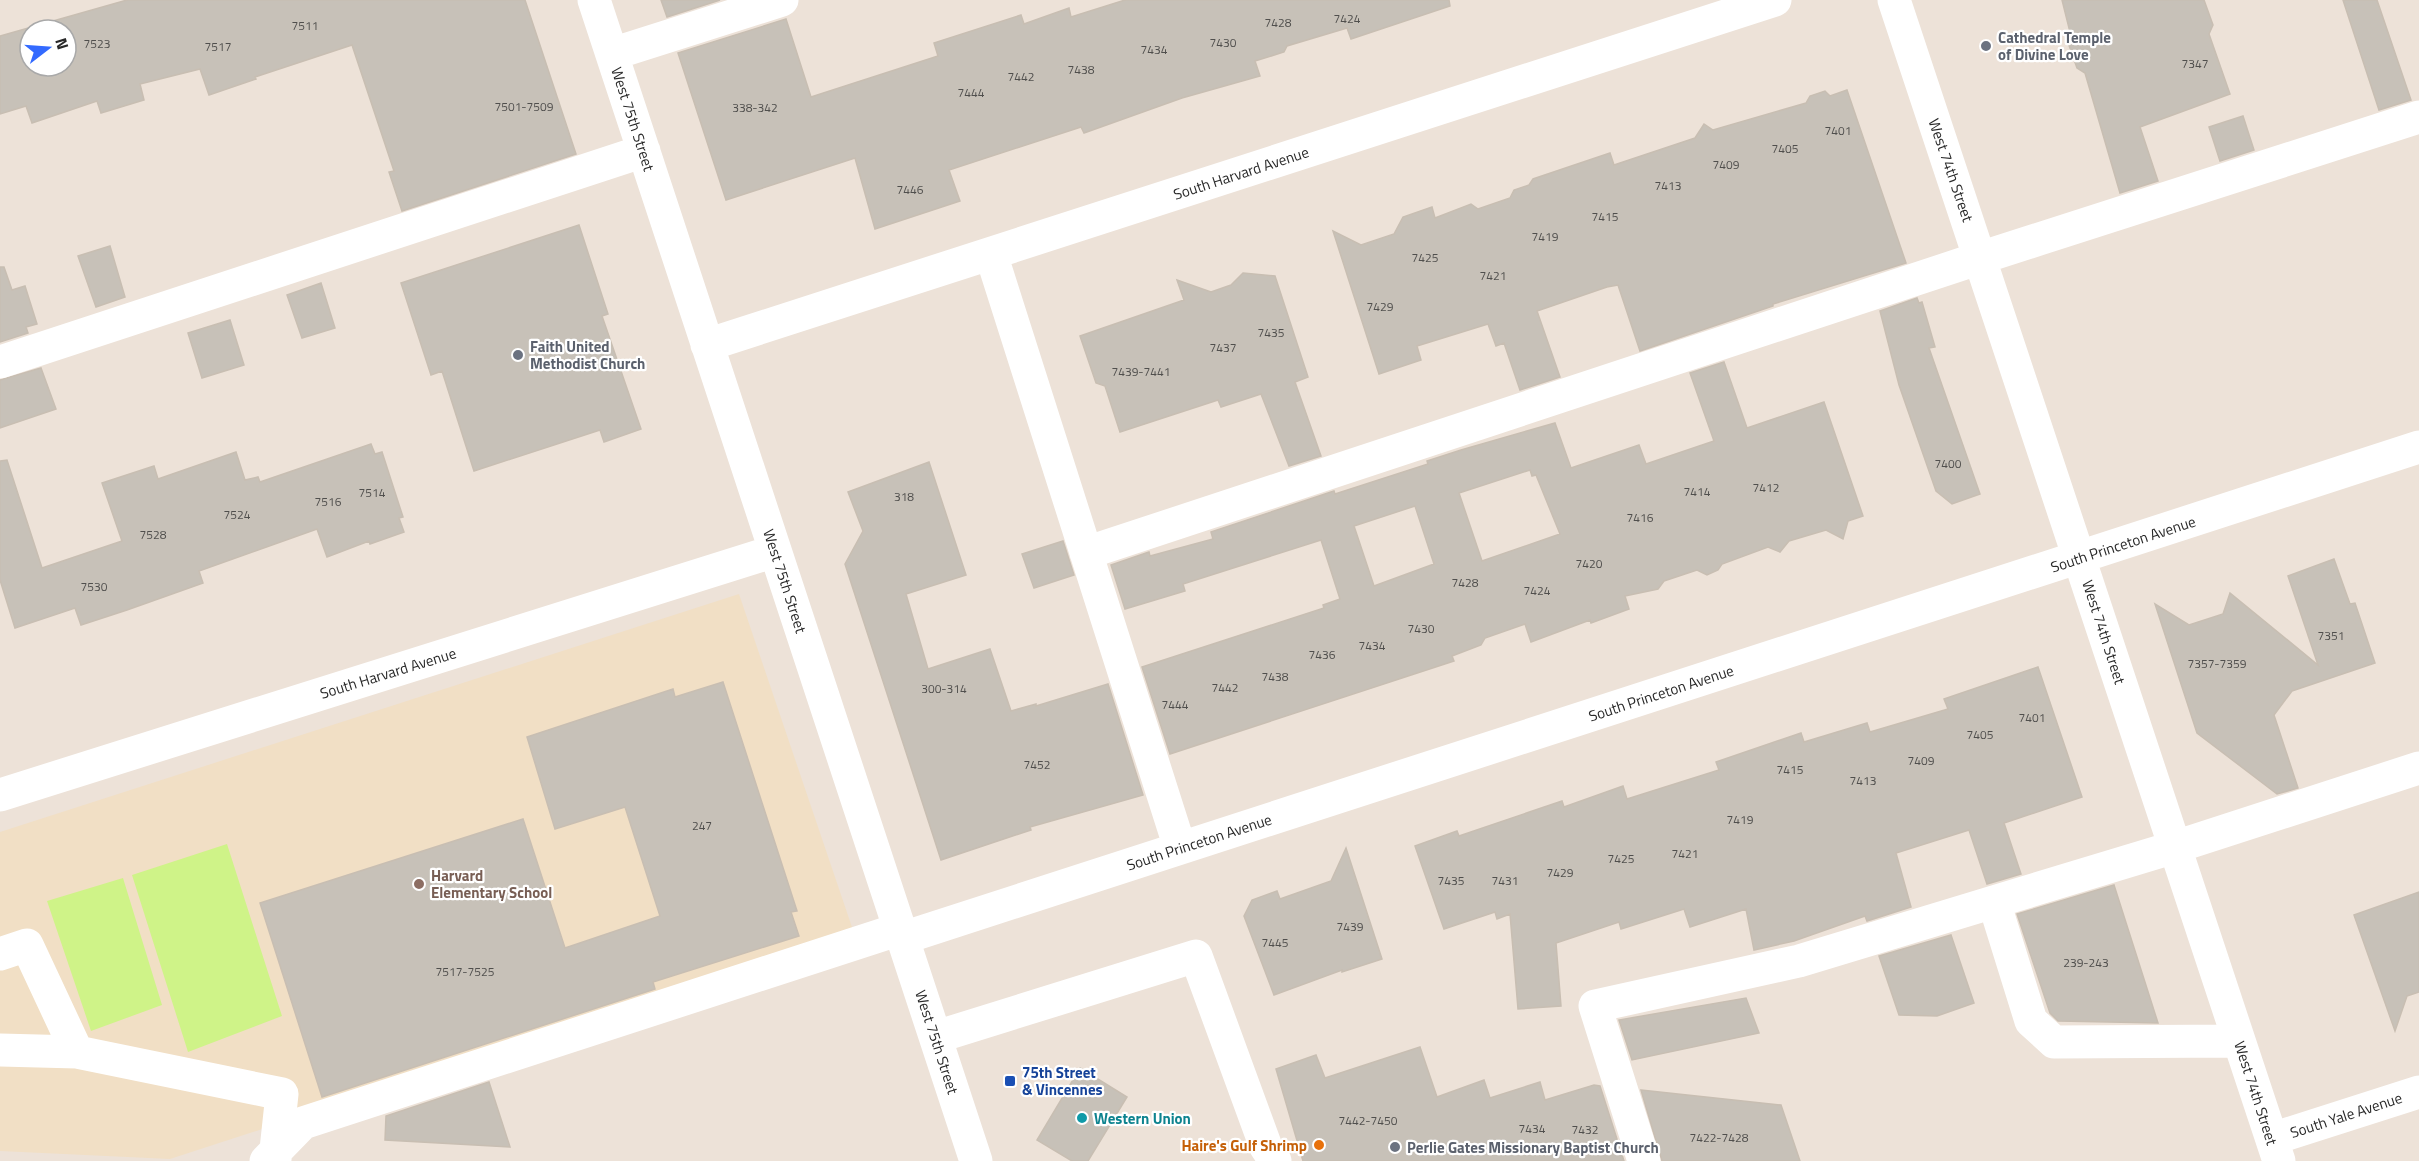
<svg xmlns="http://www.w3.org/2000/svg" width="2419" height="1161" viewBox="0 0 2419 1161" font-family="'Titillium Web',sans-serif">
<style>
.education{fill:#f1dfc5}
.pitch{fill:#cff388}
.building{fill:#c7c1b8;stroke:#c8beb2;stroke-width:1.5;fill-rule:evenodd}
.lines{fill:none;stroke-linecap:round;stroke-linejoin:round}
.minor{stroke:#fff;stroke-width:33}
.worship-dot{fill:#6b7280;stroke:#fff;stroke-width:2}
.education-dot{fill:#8d6e63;stroke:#fff;stroke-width:2}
.transit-dot{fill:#1a4fb4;stroke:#fff;stroke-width:2}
.culture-dot{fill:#0f9aa8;stroke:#fff;stroke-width:2}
.food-dot{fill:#e8710a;stroke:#fff;stroke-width:2}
.labels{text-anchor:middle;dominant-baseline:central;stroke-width:4.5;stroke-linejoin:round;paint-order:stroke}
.number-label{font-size:12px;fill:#504f4d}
.worship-label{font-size:15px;font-weight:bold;fill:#5b616d;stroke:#fff;text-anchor:start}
.street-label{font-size:15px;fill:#292929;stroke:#fff}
.education-label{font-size:15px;font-weight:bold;fill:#785e54;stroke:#fff;text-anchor:start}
.transit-label{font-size:15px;font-weight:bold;fill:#164399;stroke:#fff;text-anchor:start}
.culture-label{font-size:15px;font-weight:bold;fill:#0d838f;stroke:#fff;text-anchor:start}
.food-label{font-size:15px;font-weight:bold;fill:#c56008;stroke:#fff;text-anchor:end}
</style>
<rect width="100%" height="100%" fill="#ede2d8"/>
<path class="education" d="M739,594L855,936L170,1159L0,1151V832Z"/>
<path class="pitch" d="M227,844L282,1016L188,1052L132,875Z
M123,878L162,1005L91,1031L47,901Z"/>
<path class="building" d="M127,0H525L576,154L402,211L389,172L394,171L352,45L255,77L256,79L209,95L200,69L140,84L144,100L101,113L97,101L32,123L26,106L0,114V36ZM30,30H66V66H30Z
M661,0H720L667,17Z
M1125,0H1449L1450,6L1351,39L1347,28L1287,46L1284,52L1255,61L1260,76L1182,98L1084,133L1081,127L949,170L960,201L875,229L855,158L726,200L678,53L786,19L811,97L938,56L934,43L1021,15L1024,24L1069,8L1071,17Z
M2062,0H2204L2213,25L2209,34L2230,94L2140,127L2158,181L2120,193L2085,73L2077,68L2066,37L2070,32Z
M2343,0H2377L2411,100L2379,110Z
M1847,90L1906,263L1773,304V306L1640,351L1618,285L1607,287L1537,311L1560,377L1520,390L1504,343L1496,346L1488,324L1417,346L1421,360L1379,374L1333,231L1361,245L1394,234L1403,217L1432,207L1435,218L1471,204L1478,209L1510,198L1514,190L1529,185L1533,179L1610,153L1614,165L1695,138L1704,124L1713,130L1806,103L1810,96L1825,91L1830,96Z
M2243,116L2254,150L2220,161L2209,127Z
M579,225L608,314L602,316L641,429L604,442L600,430L474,471L442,371L431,375L401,283Z
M110,246L125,297L96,307L78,256Z
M0,267H4L12,290L25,286L37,324L26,327L28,333L0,342Z
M1243,273L1275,276L1308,377L1295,382L1321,456L1289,466L1261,394L1221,407L1218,400L1120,432L1105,386L1096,383L1080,336L1184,300L1177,280L1211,292L1231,285Z
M321,283L335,328L302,338L287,295Z
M1917,298L1919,303L1922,302L1935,347L1929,348L1980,494L1952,504L1936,491L1899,385L1880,311Z
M230,320L244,365L202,378L188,333Z
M1724,362L1747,428L1824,402L1863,516L1848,521L1843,539L1826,530L1789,541L1780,552L1768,547L1722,564L1718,570L1707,575L1697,570L1664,581L1658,589L1625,596L1629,609L1591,623L1590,620L1531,642L1525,624L1485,638L1481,645L1452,656L1454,661L1170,754L1142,667L1324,608L1323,605L1340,599L1321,540L1183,584L1185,591L1125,609L1111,565L1149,552L1150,556L1213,539L1211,532L1334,491L1335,494L1428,464L1427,461L1461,450L1555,423L1571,468L1639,445L1646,464L1714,441L1690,373ZM1530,470L1532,476L1536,475L1560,534L1482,561L1459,493ZM1415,506L1434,564L1374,586L1354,526Z
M41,368L56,409L0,428V380Z
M371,444L375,454L382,452L403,517L399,518L404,532L370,544L369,541L327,557L317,529L199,571L203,583L127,610L81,625L75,608L15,628L0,580V461L7,460L42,568L122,541L102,483L154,466L158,479L236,452L245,480L258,477L260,482Z
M929,462L966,575L906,594L928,669L990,649L1011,711L1036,704V706L1108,684L1143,795L1030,827L1031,830L941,860L845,564L863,531L848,492Z
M1063,541L1074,575L1034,588L1022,554Z
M2334,559L2350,604L2355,603L2375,663L2292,691L2274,715L2298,788L2277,794L2197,733L2155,604L2189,625L2223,614L2230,593L2318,665L2288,576Z
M2038,667L2082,797L2004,823L2021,874L1987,884L1969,830L1896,853L1911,907L1867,921L1865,916L1794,941L1754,950L1746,909L1690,927L1684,909L1621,929L1619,922L1556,943L1561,1006L1518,1009L1510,914L1497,919L1495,912L1444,929L1415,846L1457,831L1459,836L1562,801L1564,807L1623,786L1627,799L1719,770L1716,762L1801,733L1804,742L1867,723L1870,732L1948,709L1944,699Z
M723,682L797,911L791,912L799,936L653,982L655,989L322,1097L260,903L523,819L565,948L660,916L625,807L555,829L527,737L673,689L675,697Z
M1346,848L1382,959L1342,972V970L1274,995L1244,916L1252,900L1277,891L1280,899L1331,881Z
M2114,885L2158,1023L2058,1021L2050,1013L2017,914Z
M2419,892V992L2407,996L2395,1031L2354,915Z
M1951,935L1974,1003L1937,1016L1899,1015L1879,956Z
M1746,998L1759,1033L1632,1060L1619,1020Z
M1420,1047L1437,1097L1484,1080L1490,1098L1540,1082L1545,1100L1594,1085L1600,1086L1624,1161H1303L1276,1069L1316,1055L1325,1078Z
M1080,1068L1127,1097L1088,1161H1072L1037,1140Z
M489,1082L510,1147L385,1140L386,1116Z
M1641,1090L1781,1105L1800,1161H1662Z"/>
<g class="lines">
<path class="minor" d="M594,0L976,1161
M1894,0L2279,1161
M612,54L782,0
M991,254L1180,848
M707,345L1775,0
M0,362L644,151
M1086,553L1980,258L2419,117
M0,795L775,551
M1994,902L2031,1021L2054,1042L2239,1041
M903,938L2419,447
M0,954L27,945L77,1052
M936,1037L1196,956L1266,1147L1275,1161
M0,1050L77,1052L282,1094L275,1159
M2272,1139L2419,1092
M266,1161L303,1123L900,929
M1644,1161L1595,1006L1799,961L2175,847L2419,768"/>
</g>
<g class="worship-dot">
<circle cx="1986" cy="46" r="6"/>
<circle cx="518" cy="355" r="6"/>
<circle cx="1395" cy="1147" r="6"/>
</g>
<circle class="education-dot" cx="419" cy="884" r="6"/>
<rect class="transit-dot" x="1004" y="1075" width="12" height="12" rx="3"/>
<circle class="culture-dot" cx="1082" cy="1118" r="6"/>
<circle class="food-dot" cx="1319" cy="1145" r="6"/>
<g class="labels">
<g class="number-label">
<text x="1347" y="18">7424</text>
<text x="1278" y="22">7428</text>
<text x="305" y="25">7511</text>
<text x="1223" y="42">7430</text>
<text x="97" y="43">7523</text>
<text x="218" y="46">7517</text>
<text x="1154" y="49">7434</text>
<text x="2195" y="63">7347</text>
<text x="1081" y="69">7438</text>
<text x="1021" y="76">7442</text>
<text x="971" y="92">7444</text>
<text x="524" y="106">7501-7509</text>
<text x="755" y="107">338-342</text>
<text x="1838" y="130">7401</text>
<text x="1785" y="148">7405</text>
<text x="1726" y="164">7409</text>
<text x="1668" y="185">7413</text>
<text x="910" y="189">7446</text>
<text x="1605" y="216">7415</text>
<text x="1545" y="236">7419</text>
<text x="1425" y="257">7425</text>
<text x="1493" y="275">7421</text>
<text x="1380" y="306">7429</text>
<text x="1271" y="332">7435</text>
<text x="1223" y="347">7437</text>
<text x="1141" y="371">7439-7441</text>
<text x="1948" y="463">7400</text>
<text x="1766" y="487">7412</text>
<text x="1697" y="491">7414</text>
<text x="372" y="492">7514</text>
<text x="904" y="496">318</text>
<text x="328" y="501">7516</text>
<text x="237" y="514">7524</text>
<text x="1640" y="517">7416</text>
<text x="153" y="534">7528</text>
<text x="1589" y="563">7420</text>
<text x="1465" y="582">7428</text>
<text x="94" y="586">7530</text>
<text x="1537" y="590">7424</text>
<text x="1421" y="628">7430</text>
<text x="2331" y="635">7351</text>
<text x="1372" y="645">7434</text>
<text x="1322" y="654">7436</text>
<text x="2217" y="663">7357-7359</text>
<text x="1275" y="676">7438</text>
<text x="1225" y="687">7442</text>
<text x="944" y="688">300-314</text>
<text x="1175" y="704">7444</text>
<text x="2032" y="717">7401</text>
<text x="1980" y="734">7405</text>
<text x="1921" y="760">7409</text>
<text x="1037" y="764">7452</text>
<text x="1790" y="769">7415</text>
<text x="1863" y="780">7413</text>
<text x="1740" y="819">7419</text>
<text x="702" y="825">247</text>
<text x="1685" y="853">7421</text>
<text x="1621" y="858">7425</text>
<text x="1560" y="872">7429</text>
<text x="1451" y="880">7435</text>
<text x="1505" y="880">7431</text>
<text x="1350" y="926">7439</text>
<text x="1275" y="942">7445</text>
<text x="2086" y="962">239-243</text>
<text x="465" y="971">7517-7525</text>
<text x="1368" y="1120">7442-7450</text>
<text x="1532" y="1128">7434</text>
<text x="1585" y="1129">7432</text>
<text x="1719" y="1137">7422-7428</text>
</g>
<g class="worship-label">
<text x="1998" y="37">Cathedral Temple<tspan x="1998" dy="17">of Divine Love</tspan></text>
<text x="530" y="346">Faith United<tspan x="530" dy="17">Methodist Church</tspan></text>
<text x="1407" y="1147">Perlie Gates Missionary Baptist Church</text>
</g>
<g class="street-label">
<text transform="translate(633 119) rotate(72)">West 75th Street</text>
<text transform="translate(1951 170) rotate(71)">West 74th Street</text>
<text transform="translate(1241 173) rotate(-18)">South Harvard Avenue</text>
<text transform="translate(2123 544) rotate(-18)">South Princeton Avenue</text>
<text transform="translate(785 581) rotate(72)">West 75th Street</text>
<text transform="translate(2104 632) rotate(72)">West 74th Street</text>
<text transform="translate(388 673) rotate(-17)">South Harvard Avenue</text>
<text transform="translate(1661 693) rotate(-18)">South Princeton Avenue</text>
<text transform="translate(1199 842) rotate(-18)">South Princeton Avenue</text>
<text transform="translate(937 1042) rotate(72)">West 75th Street</text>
<text transform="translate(2256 1093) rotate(72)">West 74th Street</text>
<text transform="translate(2346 1115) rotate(-18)">South Yale Avenue</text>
</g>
<g class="education-label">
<text x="431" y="875">Harvard<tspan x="431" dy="17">Elementary School</tspan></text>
</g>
<g class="transit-label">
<text x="1022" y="1072">75th Street<tspan x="1022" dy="17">&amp; Vincennes</tspan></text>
</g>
<g class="culture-label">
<text x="1094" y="1118">Western Union</text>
</g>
<g class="food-label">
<text x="1307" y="1145">Haire's Gulf Shrimp</text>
</g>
</g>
<g transform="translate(48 48) rotate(73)"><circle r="28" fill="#ffffff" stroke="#a9a9a9" stroke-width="1.5"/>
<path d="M0-4.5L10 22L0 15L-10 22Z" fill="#336aff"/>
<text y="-9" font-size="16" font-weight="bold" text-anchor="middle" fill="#292929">N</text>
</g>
</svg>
